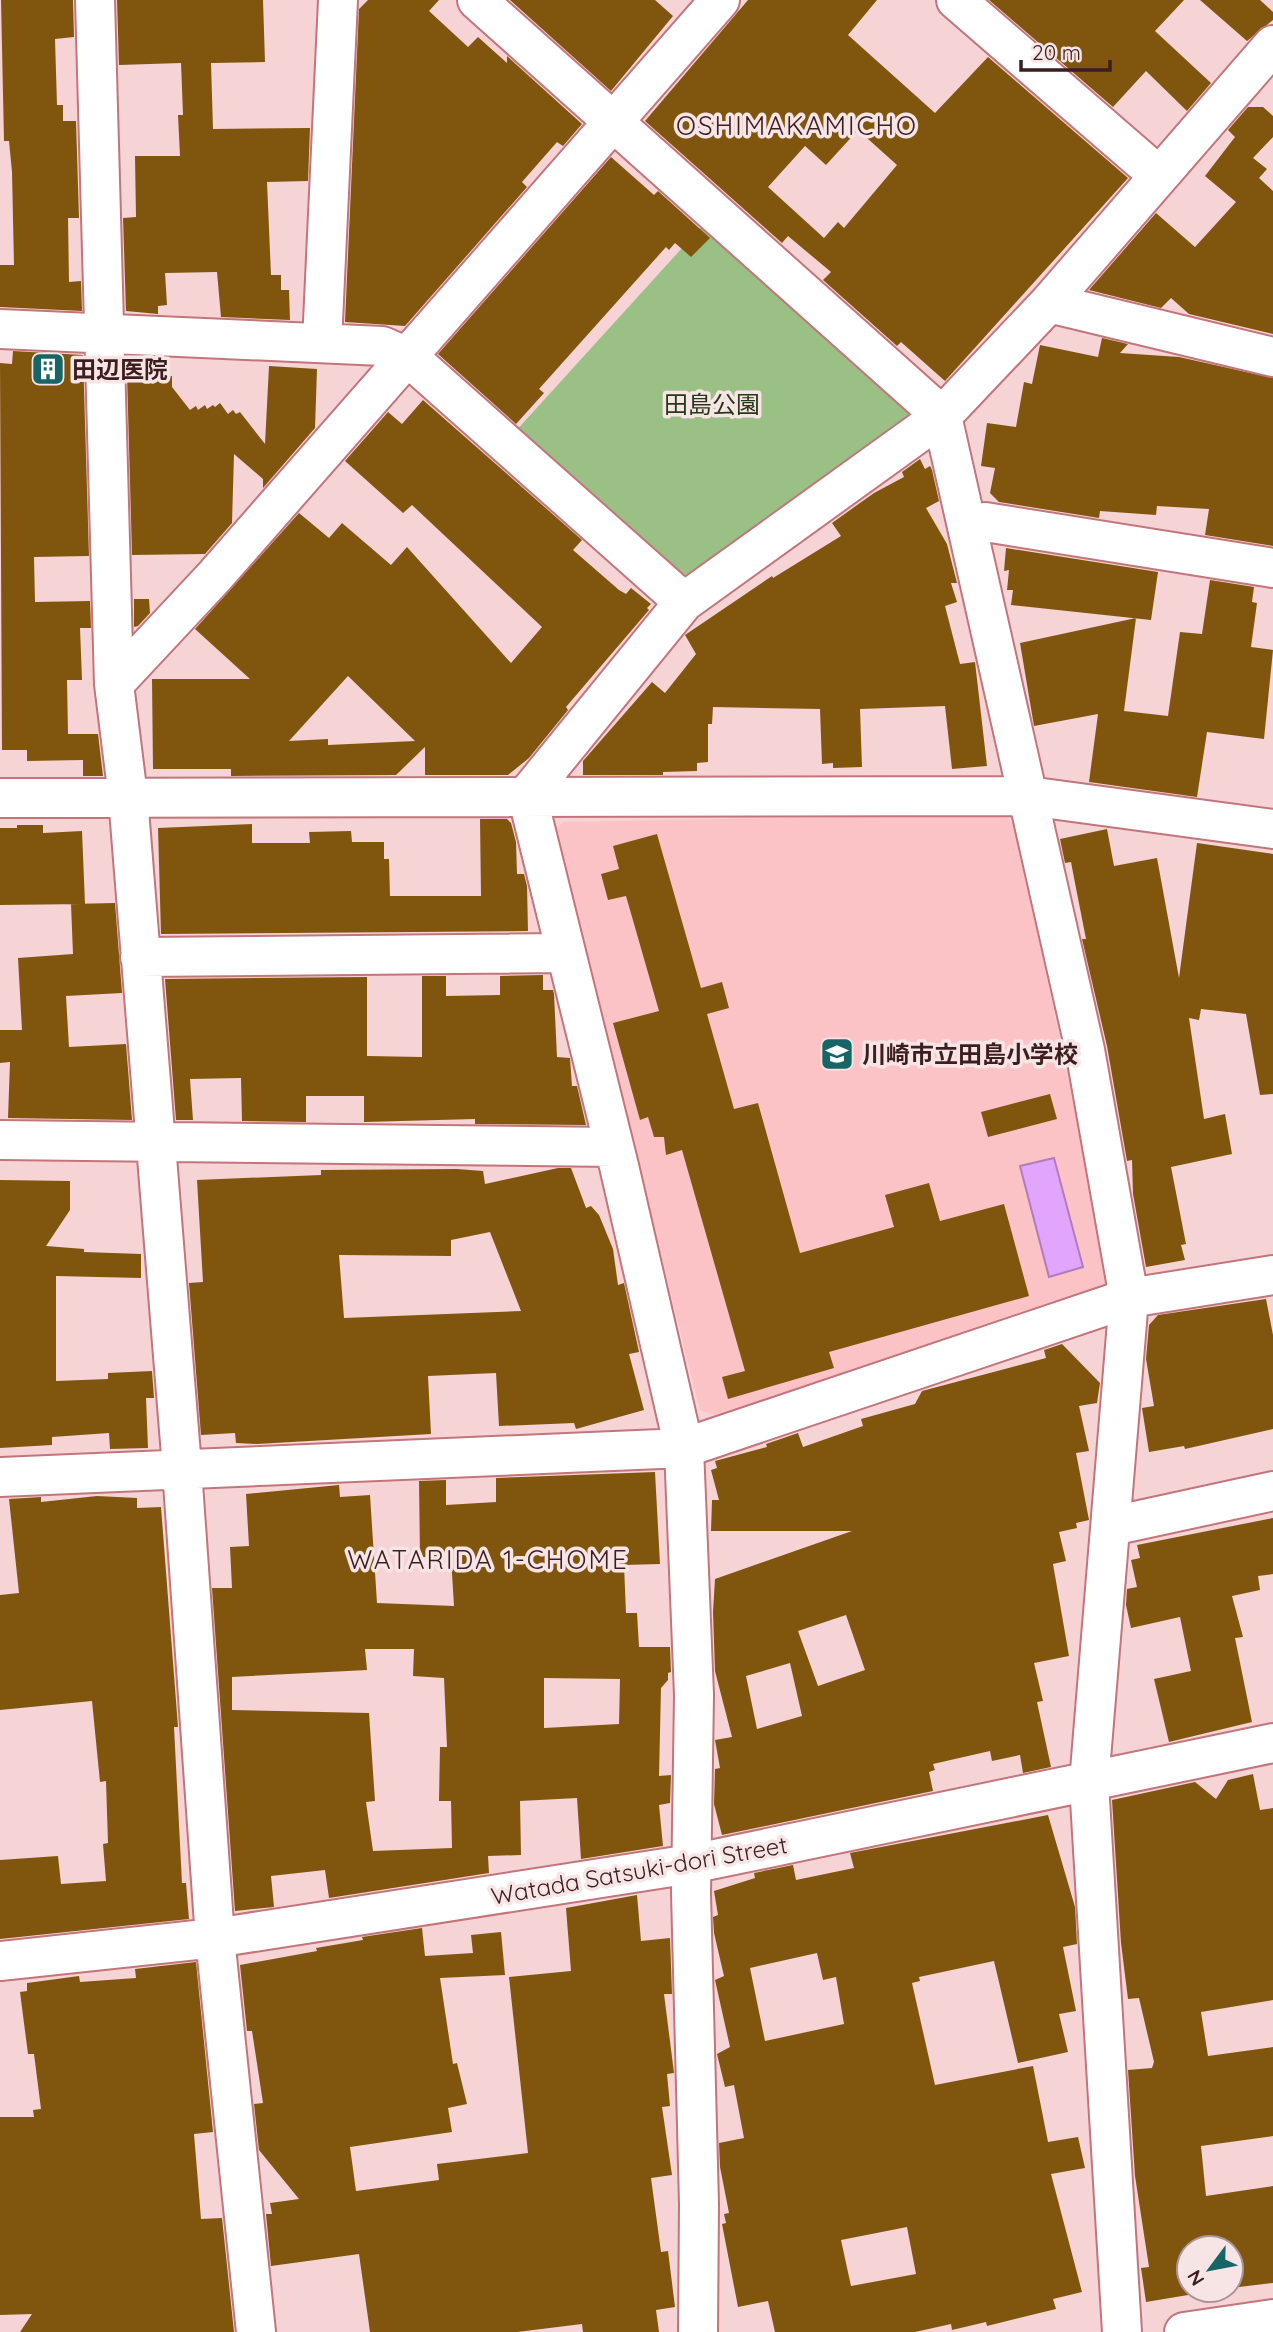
<svg xmlns="http://www.w3.org/2000/svg" width="1273" height="2332" viewBox="0 0 1273 2332" font-family="Quicksand,'Noto Sans JP',sans-serif">
<style>
.built{fill:#fbc3c6}
.green{fill:#9ac085}
.water{fill:#e1a5fd;stroke:#b07cbb;stroke-width:2}
.building{fill:#80560f;fill-rule:evenodd}
.lines{fill:none;stroke-linecap:round;stroke-linejoin:round}
.minor-casing{stroke:#c2757b;stroke-width:42}
.minor{stroke:#fff;stroke-width:38}
.labels{text-anchor:middle;dominant-baseline:central;stroke-width:7;stroke-linejoin:round;paint-order:stroke}
.poi-label{font-size:24px;font-weight:bold;fill:#3c1d20;stroke:#f7e5e6;text-anchor:start}
.park-label{font-size:24px;fill:#243a15;stroke:#f7e5e6}
.street-label{font-size:24px;fill:#3c1d20;stroke:#f7e5e6}
.neighbourhood-label{font-size:26px;letter-spacing:2px;fill:#3c1d20;stroke:#f7e5e6}
</style>
<rect width="100%" height="100%" fill="#f6d3d5"/>
<path class="built" d="M1004,814L1015,826L1110,1278L1100,1290L714,1415L700,1410L554,830L564,822Z"/>
<path class="green" d="M703,225L912,406L911,421L691,576L678,573L514,433Z"/>
<path class="water" d="M1054,1158L1083,1267L1049,1277L1020,1166Z"/>
<path class="building" d="M1,0H73L74,37L55,39L57,105H63V121H76L79,218H68L69,282L81,281L82,311L0,307V265H14L12,172L9,141H4Z
M117,0H263L265,62L211,63L213,129L310,128L308,181L267,182L271,275H281V290H289L290,320L221,317L217,272L165,273L167,305L158,306V314L126,311L123,218L136,217L135,156H180L178,115H183L181,63L119,65Z
M368,0H439L429,11L468,47L478,37L507,63V56L582,124L563,146L557,142L522,182L527,187L405,326L345,322L359,9Z
M510,0H655L673,16L611,91Z
M748,0H877L848,35L935,113L988,57L1128,178L945,381L901,342L897,346L823,280L831,272L788,236L782,243L645,121ZM858,130L897,165L844,228L838,222L824,238L768,187L805,146L826,165Z
M989,0H1184L1155,31L1211,83L1187,111L1146,71L1113,107Z
M1200,0H1260L1273,12V20L1247,41Z
M1248,107H1263L1273,116V137L1253,158L1267,169L1259,178L1273,191V334L1189,314L1171,298L1161,308L1089,290L1156,213L1195,247L1236,202L1205,176L1235,137L1228,130Z
M611,157L654,195L658,191L710,238L691,257L675,243L669,250L666,247L539,389L544,393L516,424L438,354Z
M1102,338L1128,344L1120,353L1179,357L1273,378V546L1205,535L1209,509L1157,506L1156,515L1100,511L1099,518L999,502L990,493L995,468L981,466L987,423L1016,427L1024,382L1032,384L1040,345L1098,357Z
M13,351L83,355L89,556L34,557L35,602L90,601L91,628H80L82,680H67L68,734H98L103,776H83V760L27,761V750H2L0,363L12,364Z
M269,366L317,369L315,428L263,488V479L234,454L232,523L205,554L132,555L127,374L172,376V387L190,410L196,406L198,410L205,405L207,409L213,405L215,407L220,403L228,414L233,410L236,414L240,412L265,444Z
M423,400L582,540L573,550L619,590L626,594L631,588L651,604L647,608L649,610L566,707L568,710L529,758L508,775H425V747L396,775L231,776V769H153L152,679H250L195,629L299,513L329,538L342,523L391,565L407,547L511,663L542,627L412,505L403,513L345,461L388,412L402,424ZM348,676L415,741L328,745V739L289,741Z
M920,459L925,469L930,466L932,470L939,501L926,508L947,544L957,583H951L957,602L945,606L960,664L975,662L987,766L952,769L945,706L860,709L862,767L833,768V763L822,764L820,709L713,707L712,724H708V762L697,763V771L663,772V775H583V761L652,682L665,693L696,654L685,635L772,576L773,578L841,536L832,523L874,493L904,477L902,472Z
M1006,548L1158,572L1151,620L1011,605L1013,590H1007L1009,570L1004,571Z
M1210,580L1254,587L1252,602L1257,603L1251,647L1273,650L1264,739L1207,732L1197,797L1089,782L1098,714L1034,726L1020,643L1136,618L1124,711L1168,716L1180,632L1202,634Z
M134,599H149L150,613L138,626L134,627Z
M480,819H507L511,823L516,842L517,874H524L527,886L528,931L161,934L158,828L252,824V843H310L309,832L351,831L352,842H384V859H389L390,896H481Z
M17,825H43V833L82,831L85,904L0,905V828H17Z
M1107,829L1114,866L1157,858L1179,978L1197,843L1273,854V1094L1260,1095L1246,1014L1201,1009L1199,1020L1189,1018L1204,1119L1225,1114L1232,1154L1171,1167L1186,1244L1181,1245L1185,1260L1146,1267L1133,1194L1132,1160L1127,1161L1107,1046L1082,939H1086L1075,883L1071,862L1065,863L1060,839Z
M657,834L701,988L722,982L729,1008L707,1014L734,1109L758,1103L800,1253L894,1227L885,1195L929,1183L940,1221L1004,1204L1029,1296L829,1352L834,1368L728,1399L722,1377L745,1371L682,1150L666,1155L664,1137H654L648,1117L640,1120L613,1023L659,1011L626,896L608,900L601,874L619,869L613,846Z
M115,903L122,993L66,996L69,1047L126,1044L132,1120L8,1118L10,1062L0,1063V1030H22L18,958L73,954L71,904Z
M543,975V990H553L554,994L557,1057L570,1058L572,1086H577L586,1125L475,1124V1119L364,1122V1096H306V1122L242,1121L241,1078L190,1079L193,1120H176L165,979L367,977V1056L422,1057V976H446V996L500,995V976Z
M1050,1094L1057,1119L988,1137L981,1112Z
M558,1168H571L586,1208L591,1206L599,1215L613,1249L618,1285L624,1283L639,1352L629,1354L644,1410L576,1429L574,1423L499,1426L496,1373L428,1376L431,1434L257,1444L236,1443L235,1433L201,1435L189,1283L203,1282L197,1180L321,1175V1170L457,1169L483,1171L485,1184ZM490,1232L521,1311L344,1318L339,1255L451,1256V1240Z
M0,1180L70,1181V1210L46,1246L84,1249V1252L141,1254V1278L56,1276V1381L108,1379V1373L152,1371L154,1398H146L148,1448L110,1449L109,1433L52,1437V1445L0,1448Z
M1266,1299L1273,1335V1429L1185,1449L1184,1446L1149,1452L1142,1408L1154,1406L1146,1359L1149,1325L1158,1315Z
M1062,1344L1100,1383L1097,1403L1079,1406L1089,1451L1076,1453L1089,1520L1076,1523L1077,1528L1059,1532L1066,1561L1053,1564L1069,1656L1034,1663L1043,1701L1037,1702L1051,1767L1023,1773L1020,1755L992,1761L990,1751L933,1764L935,1770L929,1772L933,1791L722,1835L714,1804L715,1769L720,1768L715,1740L732,1737L715,1671L713,1612L715,1579L852,1531H711L712,1500H719L711,1470L717,1468L715,1461L767,1447L766,1444L798,1433L803,1447L863,1426L861,1419L915,1404L922,1391L1046,1358L1044,1350ZM846,1615L865,1670L818,1686L798,1631ZM790,1663L802,1716L757,1729L746,1676Z
M655,1472L660,1564L624,1565L626,1613H637L639,1647H670L671,1672L668,1673V1680L661,1688L659,1776L671,1775L670,1803L659,1805L663,1846L581,1859L577,1798L520,1801L521,1855L488,1856L489,1873L329,1898L325,1870L271,1876L274,1907L235,1911L212,1588H232L230,1547L249,1546L246,1494L339,1485L340,1497L370,1495L377,1603L454,1606L451,1557H420L419,1481L446,1480V1505L496,1502V1478ZM365,1649H414L413,1676L444,1678L447,1747H440L439,1801H451L452,1848L373,1851L366,1802L375,1801L369,1713L232,1710V1677L367,1670ZM544,1678L620,1679L619,1724L544,1728Z
M97,1496L137,1498V1508L161,1507L178,1727H174L182,1883H186L189,1919L0,1939V1860L58,1856L61,1884L106,1881L103,1844L108,1843L106,1781L100,1782L92,1701L0,1710V1595L19,1593L9,1499L41,1497V1502Z
M1273,1518V1574L1258,1576L1260,1590L1232,1596L1243,1637L1235,1638L1252,1722L1169,1742L1154,1679L1191,1671L1180,1617L1131,1628L1126,1605L1127,1589L1137,1587L1131,1560L1140,1558L1137,1545Z
M1253,1774L1260,1810L1273,1808V2000L1201,2012L1208,2056L1273,2047V2136L1201,2146L1206,2196L1273,2186V2283L1231,2288V2248H1189V2290H1218L1146,2302L1141,2268L1149,2267L1135,2176L1128,2070L1152,2068L1154,2062L1139,1998L1128,1999L1121,1943L1112,1800L1195,1782L1216,1799L1228,1780Z
M1048,1815L1075,1907L1077,1944L1063,1947L1076,2011L1059,2014L1068,2052L1018,2063L994,1961L919,1977L920,1981L912,1983L935,2085L1033,2066L1048,2142L1078,2137L1085,2168L1051,2174L1082,2292L1053,2299L1056,2309L987,2326L986,2322L952,2330L951,2324L915,2332H775L768,2301L738,2307L722,2224L726,2223L724,2214L729,2213L720,2167L719,2143L744,2138L734,2085L725,2087L717,2054L730,2047L715,1980L724,1976L714,1933L713,1917L718,1915L714,1891L755,1878L754,1873L793,1865L796,1880L854,1868L850,1853ZM817,1953L823,1980L836,1977L844,2024L765,2041L750,1968ZM907,2227L916,2274L851,2286L841,2240Z
M637,1895L641,1941L670,1938L672,1994H664L674,2073L667,2074L670,2106L662,2107L672,2175L651,2178L661,2252L668,2251L675,2307L656,2310L659,2332H583L582,2324L517,2332H370L359,2254L271,2266L266,2214H272L270,2203L299,2199L259,2150L254,2104L263,2103L252,2031H247L240,1965L317,1951L316,1948L363,1940L362,1937L422,1928L425,1956L473,1953L471,1935L501,1932L505,1975L440,1978L453,2064L457,2063L467,2104L448,2108L452,2132L350,2147L356,2191L439,2180L437,2164L528,2153L509,1977L571,1971L566,1908Z
M196,1962L213,2132L194,2134L201,2219L222,2218L234,2332H20L32,2314L0,2315V2117H34L33,2110L41,2109L34,2054H28L20,1992L27,1991V1983L79,1976L80,1982L136,1978L135,1969Z"/>
<g class="lines">
<defs>
<path id="minor" d="M95,0L114,684L128,797L181,1455L215,1938L256,2332
M477,0L942,416L1085,1050L1129,1298L1089,1783L1122,2332
M956,0L1158,175
M1049,303L1273,357
M0,329L382,346L405,356L423,370L684,602
M322,343L338,0
M967,525L985,522L1273,568
M114,684L214,577L720,0
M0,798L1028,796L1273,829
M140,957L566,953
M0,1140L614,1147
M0,1477L684,1448L1129,1298L1273,1275
M1112,1526L1273,1491
M0,1961L215,1938L691,1864L1273,1743
M698,2332L699,2204L691,1893L694,1695L684,1448L619,1166L527,795L684,602L942,416L1049,303L1273,45
M1184,2332L1273,2319"/>
</defs>
<use href="#minor" class="minor-casing"/>
<use href="#minor" class="minor"/>
</g>
<defs>
<symbol id="building-square" viewBox="-11 -11 22 22"><rect x="-9" y="-9" width="18" height="18" rx="4" fill="#176665" stroke="#f7e5e6"/><path d="M-4-6H4V6H1V3H-1V6H-4ZM-2.5-4.3h1.7v1.8h-1.7ZM.8-4.3h1.7v1.8H.8ZM-2.5-1h1.7V.8h-1.7ZM.8-1h1.7V.8H.8Z" fill="#fff"/></symbol>
<symbol id="school-square" viewBox="-11 -11 22 22"><rect x="-9" y="-9" width="18" height="18" rx="4" fill="#176665" stroke="#f7e5e6"/><path d="M0-5L7-2L0 1L-7-2ZM-4 1L0 2.5L4 1V4Q0 6-4 4Z" fill="#fff"/></symbol>
</defs>
<g fill-rule="evenodd">
<use href="#building-square" x="29" y="350" width="38" height="38"/>
<use href="#school-square" x="818" y="1035" width="38" height="38"/>
</g>
<g class="labels">
<g class="poi-label">
<text x="72" y="369">田辺医院</text>
<text x="862" y="1054">川崎市立田島小学校</text>
</g>
<g class="park-label">
<text x="712" y="404">田島公園</text>
</g>
<g class="street-label">
<text transform="translate(639 1870) rotate(-10)">Watada Satsuki-dori Street</text>
</g>
<g class="neighbourhood-label">
<text x="797" y="125">OSHIMAKAMICHO</text>
<text x="488" y="1559">WATARIDA 1-CHOME</text>
</g>
</g>
<g transform="translate(1210 2269) rotate(238)"><circle r="33" fill="#f7e5e6" stroke="#ac9597" stroke-width="2"/>
<path d="M0-5L12 26L0 18L-12 26Z" fill="#176665"/>
<text y="-10" font-size="19" font-weight="bold" text-anchor="middle" fill="#3c1d20">N</text>
</g>
<path d="M1021 60v10h89v-10" fill="none" stroke="#3c1d20" stroke-width="3.5"/>
<text x="1032" y="60" font-size="21" fill="#3c1d20" stroke="#f7e5e6" stroke-width="5" paint-order="stroke">20 m</text>
</svg>
